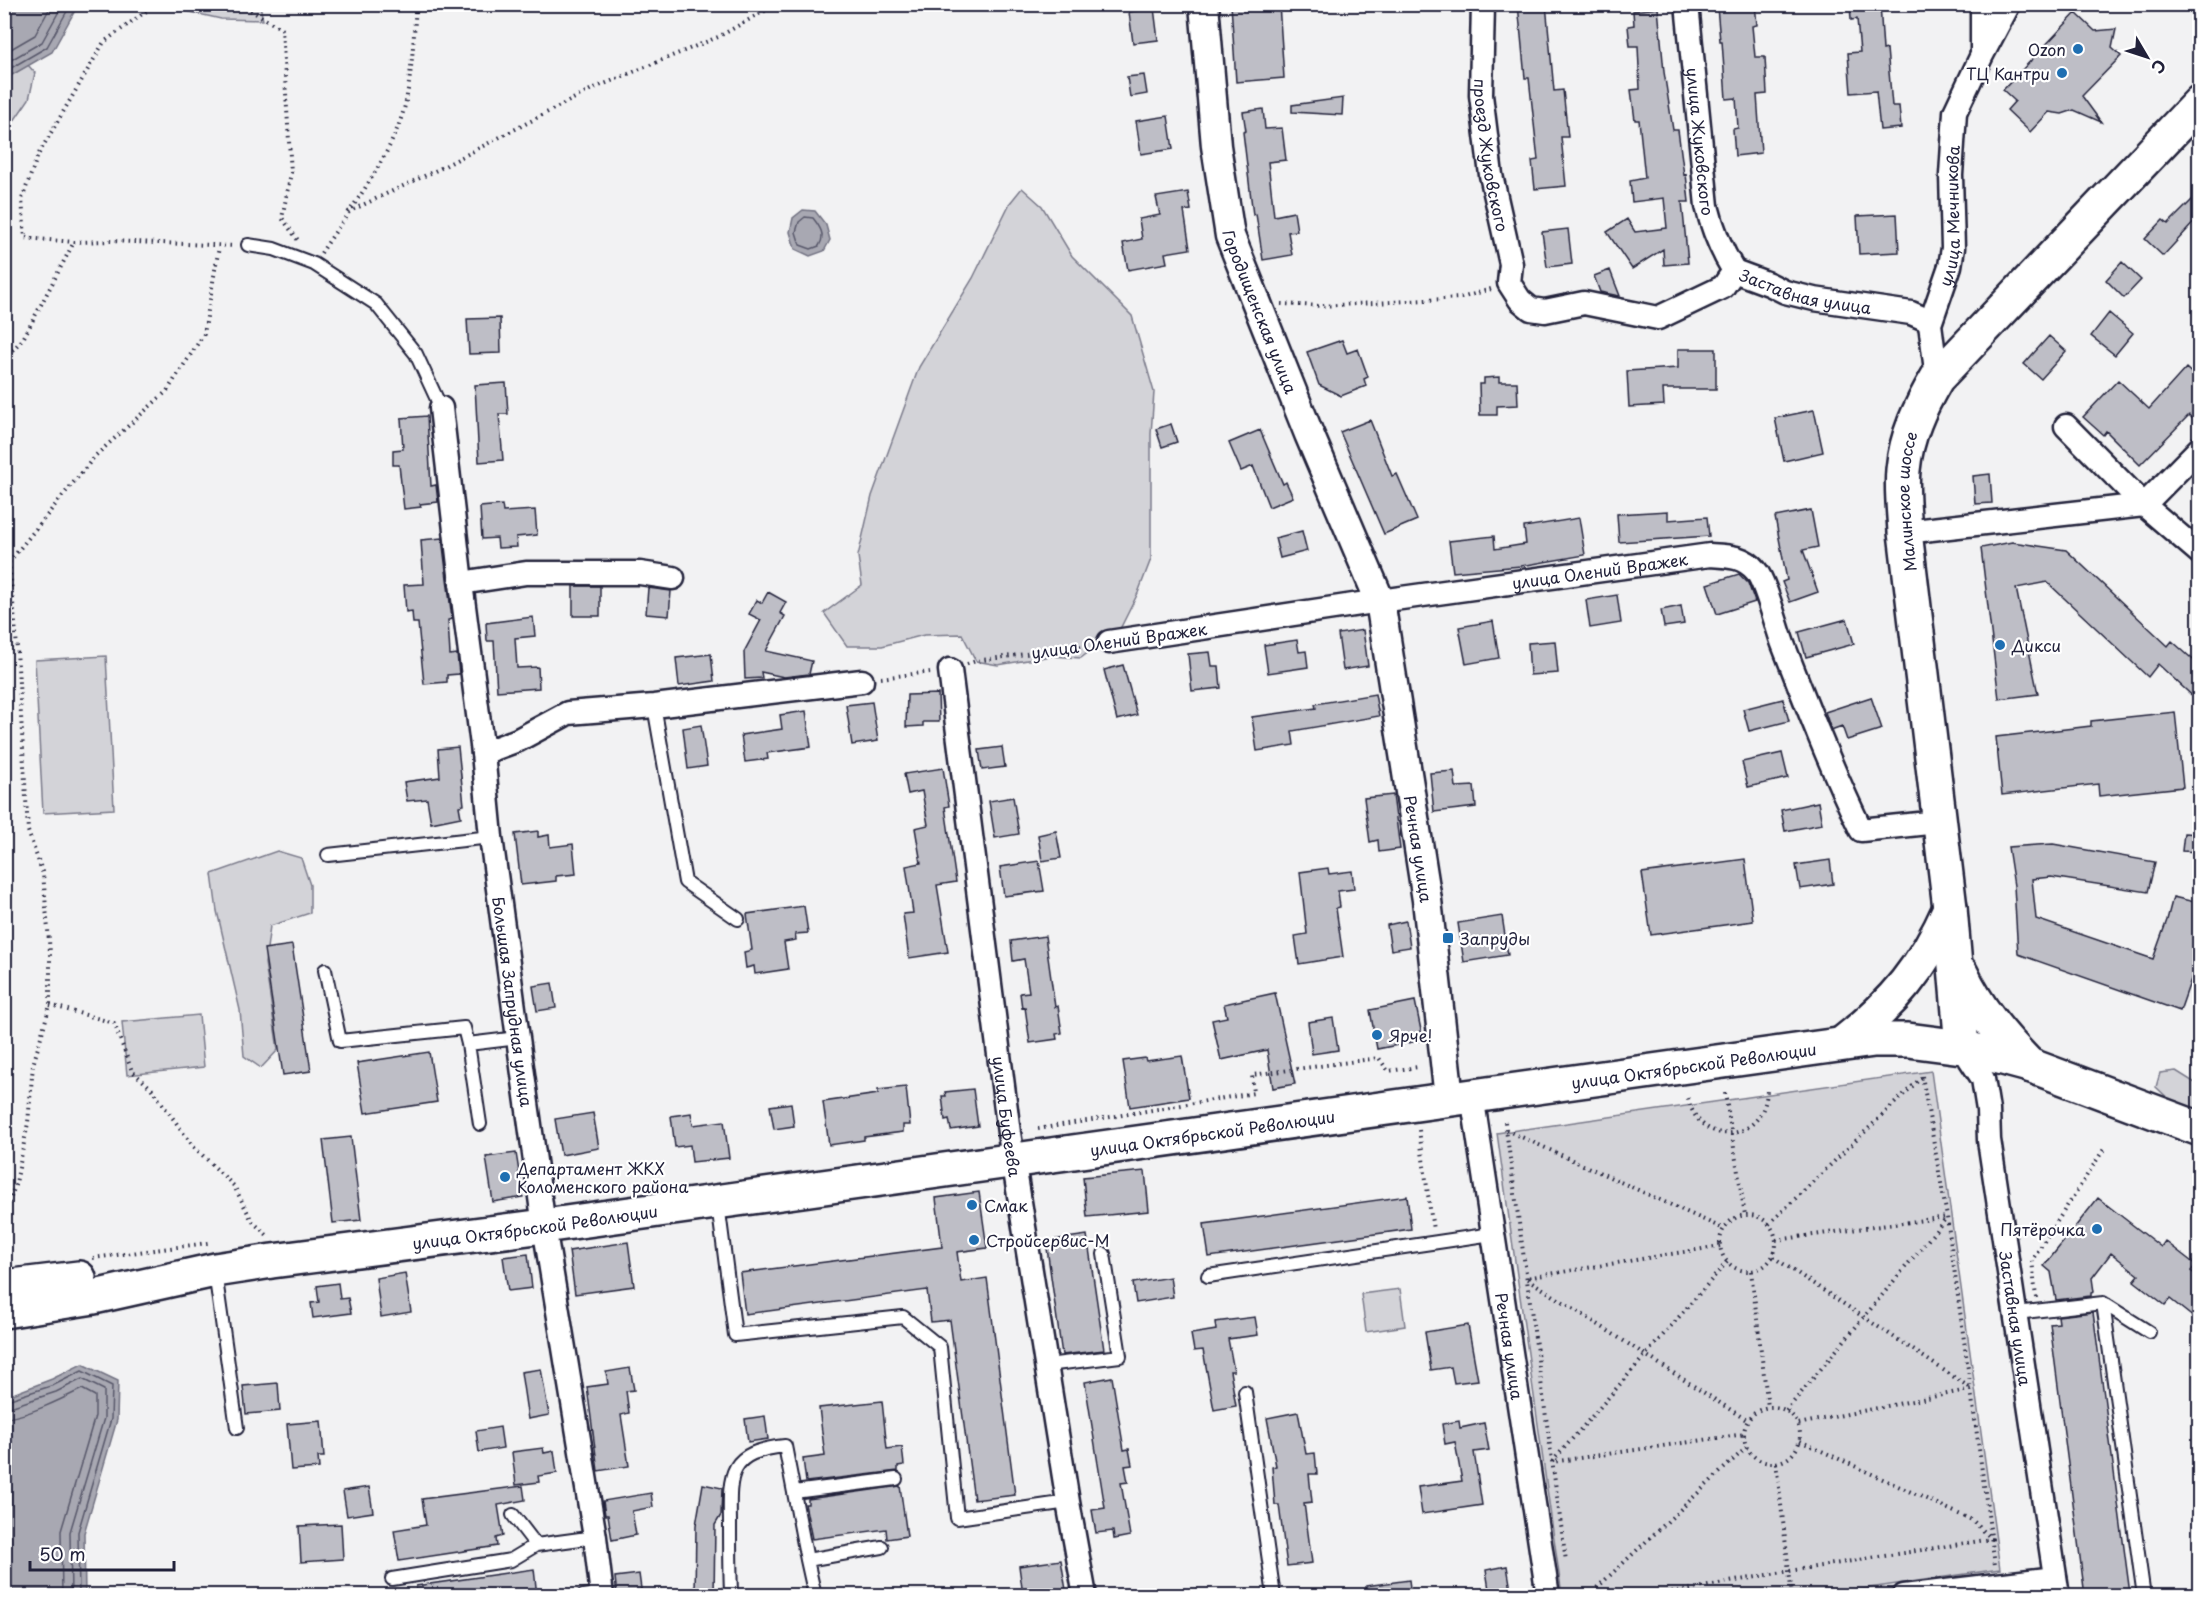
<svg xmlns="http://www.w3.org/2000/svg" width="2204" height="1600" viewBox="0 0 2204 1600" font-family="'Playpen Sans',sans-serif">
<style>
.green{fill:#d3d3d8;stroke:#7a7a8a;stroke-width:1.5}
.water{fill:#a8a8b2;stroke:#727282;stroke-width:1.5}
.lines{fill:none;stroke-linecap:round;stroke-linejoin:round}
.shore{stroke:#58586b;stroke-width:1.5}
.building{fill:#bebec6;stroke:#22223b;stroke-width:1.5}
.service-casing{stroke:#22223b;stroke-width:16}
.minor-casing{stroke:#22223b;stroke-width:27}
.tertiary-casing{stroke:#22223b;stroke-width:33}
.secondary-casing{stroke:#22223b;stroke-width:38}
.primary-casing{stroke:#22223b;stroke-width:38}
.path{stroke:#22223b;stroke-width:4;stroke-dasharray:1.5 4.5;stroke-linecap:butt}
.service{stroke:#fff;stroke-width:12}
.minor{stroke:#fff;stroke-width:22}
.tertiary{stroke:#fff;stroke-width:28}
.secondary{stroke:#fff;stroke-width:33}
.primary{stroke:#fff;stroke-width:33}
.poi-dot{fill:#1f6fb2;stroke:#fff;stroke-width:2}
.labels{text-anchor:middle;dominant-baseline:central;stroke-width:4.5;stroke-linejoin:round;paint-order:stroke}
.poi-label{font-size:16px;fill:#22223b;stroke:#fff;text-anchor:start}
.street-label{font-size:16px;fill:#22223b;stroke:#fff}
</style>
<rect width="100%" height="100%" fill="#f2f2f3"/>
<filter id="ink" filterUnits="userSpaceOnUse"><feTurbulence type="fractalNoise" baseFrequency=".0167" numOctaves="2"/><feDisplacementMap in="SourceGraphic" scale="12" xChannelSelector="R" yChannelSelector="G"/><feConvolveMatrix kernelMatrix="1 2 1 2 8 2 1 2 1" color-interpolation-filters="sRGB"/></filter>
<g filter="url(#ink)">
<path class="green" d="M129,5H260L263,20L221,19L177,9Z
M28,65L35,73L29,99L5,134V79Z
M1022,188L1042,206L1072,256L1132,316L1154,392L1151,434V559L1138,593L1121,627L1081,658L1051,656L998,665L976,661L962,634L924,635L882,646H847L824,613L862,585L858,556L872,496L919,367L973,278L1010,203Z
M106,656L114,809L43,813L35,660Z
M277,851L301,858L310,885V913L270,926L265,963L278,1050L261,1068L244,1056L240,1010L217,911L212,874Z
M199,1015L204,1067L127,1075L122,1022Z
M1931,1071L2000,1569L1814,1596L1562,1595L1497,1133Z
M2176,1071L2195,1083L2199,1082V1112L2172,1102L2156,1087L2160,1073Z
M1400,1289L1405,1326L1366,1332L1361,1294Z"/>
<path class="water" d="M5,4L78,5L52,52L5,79Z
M803,210L815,211L826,225L830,240L824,251L810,256L795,249L790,232L793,218Z
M82,1364L118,1381L117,1420L84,1533L85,1595H5V1397L52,1379Z"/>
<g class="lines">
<path class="shore" d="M4,53L35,35L52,4
M4,64L42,42L63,4
M4,72L47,47L71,4
M805,217L813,218C820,227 826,235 819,246L811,249L800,245L796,232L799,222Z
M4,1401L54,1385L82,1371L112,1386L111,1419L78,1532L79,1596
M4,1409L56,1392L82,1379L104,1390V1418L70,1532L71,1596
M4,1418C26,1417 62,1399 82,1389L95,1396V1416L61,1531L62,1596"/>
</g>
<path class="building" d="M1231,4H1279L1284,78L1236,82Z
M1518,4H1546L1554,91L1563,90L1568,137H1561L1566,186L1535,189L1532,161L1538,160L1529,78H1525Z
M1755,4L1757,25L1752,26L1755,57H1765L1767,94L1757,95L1761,153L1735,156L1733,129L1738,128L1736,98L1726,99L1722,41H1720L1717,7Z
M1850,4H1880L1883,50L1887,49L1892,106H1899L1901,128L1880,130L1876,91L1851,93L1848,53L1860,52L1857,19L1851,20Z
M1154,8L1158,40L1133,43L1129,12Z
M1658,8L1664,72L1673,130H1678L1684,175L1686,174L1689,202H1682L1688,263L1664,265L1663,249L1632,269L1607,232L1627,219L1635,232L1667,228L1664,198L1632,202L1630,181L1645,178L1639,120H1635L1631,90L1640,89L1638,46H1630L1628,26L1634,25L1633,11Z
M2076,13L2095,31L2116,29L2112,48L2121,56L2082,96L2101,122L2074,110L2062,114L2049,112L2030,132L2007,110L2015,101L2003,90Z
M1144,75L1147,94L1130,97L1127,77Z
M1343,98L1342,115L1292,112V105Z
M1263,109L1265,129L1282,128L1286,160L1268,162L1274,216L1294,212L1297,231L1288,232L1292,255L1263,260L1256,214L1253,215L1243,132L1246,131L1243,112Z
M1168,116L1173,149L1141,154L1136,121Z
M1188,192L1191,210L1184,211L1190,249L1165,253L1167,263L1128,270L1123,243L1142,239L1139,219L1160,215L1156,197Z
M2199,193V217L2163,256L2145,239L2163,220L2168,224Z
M1897,214L1899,252L1859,254L1857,216Z
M1568,229L1572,264L1547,267L1542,232Z
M2122,262L2141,280L2124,298L2106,280Z
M1610,270L1620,296H1619L1600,292L1594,276Z
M2109,313L2133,333L2115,355L2091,336Z
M500,318L501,353L469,354L467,319Z
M2049,336L2066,351L2041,379L2024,364Z
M1342,340L1347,353L1358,349L1368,377L1364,379L1366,386L1341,396L1319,385L1307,352Z
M1678,349H1716V389H1663L1664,405L1629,407L1627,371L1678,368Z
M2186,368L2199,380V425L2189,415L2140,465L2106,431L2103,435L2083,417L2118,380L2149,409Z
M1499,377V382H1517L1518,405L1497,406V415H1480L1479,384H1484V378Z
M506,383L508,414H499L503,460L479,462L475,385Z
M1814,410L1823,452L1784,461L1775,418Z
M427,416L431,486L436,485L438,502L420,504L421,507L404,509L399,465H393V450L403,449L401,418Z
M1370,420L1392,476L1397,474L1417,520L1384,534L1340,432Z
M1171,424L1177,442L1162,447L1156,429Z
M1260,430L1283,484L1286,482L1293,497L1269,507L1253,466L1241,471L1229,443Z
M1990,474L1992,503L1975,504L1973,476Z
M502,505L503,512L535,510L537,535L516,537L517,547L498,548L497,538L482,539L480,507Z
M1811,510L1818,547L1803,550L1818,592L1790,602L1782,582L1787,580L1775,517Z
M1668,511V520L1707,517L1709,536L1619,542L1617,514Z
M1579,518L1585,555L1521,566L1453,572L1449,541L1494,536L1495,549L1526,544L1524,527Z
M1302,531L1307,551L1280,558L1275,538Z
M442,538L452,619L448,620L450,655L457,654L459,674L447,675V682L424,684L418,623H413L412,611L406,612L404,585L424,584L421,540Z
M2012,542L2066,550L2168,646L2172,641L2199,665V702L2158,664L2148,677L2047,582L2016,588L2038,694L1999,699L1981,548Z
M1739,574L1748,583L1755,602L1717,614L1707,584Z
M573,586H600V616H573Z
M648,588L671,591L669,616L646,614Z
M768,592L786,602L780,613L785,616L766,651L812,661L809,674L784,677L761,672L762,678L745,679L744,652L761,620L749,614L757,600L762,603Z
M1617,595L1621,623L1590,628L1586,600Z
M1681,606L1684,624L1664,627L1661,610Z
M533,617L535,636L515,638L517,668L538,667L539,688L497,691L494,641H487L486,623Z
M1847,619L1854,644L1806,657L1799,632Z
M1493,621L1499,658L1466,664L1459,627Z
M1363,630L1368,666L1343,670L1338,634Z
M1297,640L1299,652L1306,651L1308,667L1268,673L1264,645Z
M1555,641L1558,673L1530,675L1528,643Z
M1210,652L1212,666H1219L1221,688L1192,691L1188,654Z
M711,654L714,681L679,686L676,658Z
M1123,665L1137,715L1117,720L1104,670Z
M938,694L939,722H923V726L906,727L907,695Z
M1375,694L1379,716L1292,731L1294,745L1257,751L1252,717L1316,708L1315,704Z
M1871,697L1882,729L1847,740L1842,726L1831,730L1825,712Z
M1783,699L1789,721L1749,731L1743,709Z
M872,702L878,741L852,745L846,705Z
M806,711L811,747L767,753L768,759L745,762L741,735L782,729L780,715Z
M2175,712L2183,787L2099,796L2098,784L2002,795L1996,737L2091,726V721Z
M701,725L707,766L688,769L683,728Z
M458,747L464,805L459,806L461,817L431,823L427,799L407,801L404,782L440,777L438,749Z
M1002,747L1005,767L982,770L979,750Z
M1782,753L1788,778L1748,787L1742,762Z
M943,768L949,806L945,807L956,882L937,885L948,952L909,958L903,914L913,913L906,866L921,863L915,828L928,825L922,791L908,794L904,774Z
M1454,771L1456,787L1474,786L1476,807L1434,812L1430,773Z
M1393,795L1400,849L1379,852L1378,840L1370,842L1364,798Z
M1013,797L1019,834L995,838L989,801Z
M1818,802L1822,824L1785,831L1781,810Z
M538,831V837L549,835L550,847L573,844L576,874L556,876V881L521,885L515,834Z
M1056,831L1061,858L1042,861L1038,835Z
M2184,833L2199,834V852L2182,851Z
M2053,844L2155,862L2148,892L2051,877L2032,879L2036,919L2153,959L2167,920L2173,897L2199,903V956L2180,1011L2018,954L2014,886L2008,847Z
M1745,859L1753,921L1651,935L1642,873Z
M1830,860L1833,884L1800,889L1796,865Z
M1039,861L1044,891L1004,896L1000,867Z
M1328,868L1329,874L1352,871L1354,889L1338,891L1340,907L1336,908L1343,957L1299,964L1295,936L1307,934L1300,872Z
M804,906L808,933L795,934L796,940L784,942L788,969L755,974L754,966L746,968L744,952L752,950L747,914Z
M1502,916L1508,955L1464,962L1458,923Z
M1406,921L1410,947L1391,950L1387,925Z
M1045,936L1055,1007L1058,1006L1062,1033L1056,1034L1057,1039L1030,1043L1025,1007L1022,1008L1020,993L1029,992L1024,959L1013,961L1011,941Z
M292,945L311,1071L283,1075L264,949Z
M552,983L556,1008L537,1011L533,986Z
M1275,993L1295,1084L1273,1088L1267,1050L1221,1060L1212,1020L1227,1017L1224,1004Z
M1415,1001L1423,1040L1377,1049L1370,1010Z
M1333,1018L1338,1050L1312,1054L1308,1022Z
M429,1052L437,1102L365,1113L357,1063Z
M1182,1056L1189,1098L1130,1107L1123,1061L1145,1058L1146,1061Z
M906,1087L910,1125H903V1132L864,1137V1140L829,1145L823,1102L878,1094V1090Z
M973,1089L978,1126L951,1130L949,1119L945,1120L942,1096H946L945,1092Z
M791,1103L794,1126L774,1129L770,1106Z
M593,1113L599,1148L561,1155L555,1119Z
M691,1113L693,1125L724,1121L729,1158L692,1162L690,1145L675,1147L671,1116Z
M351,1137L361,1220L333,1223L323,1140Z
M516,1153L523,1197L493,1202L486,1157Z
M1145,1171L1149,1211L1087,1217L1083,1177Z
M979,1192L987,1248L957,1252L961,1282L987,1278L1015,1495L974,1500L950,1320L931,1322L927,1290L745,1314L740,1273L942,1247L936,1198Z
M1407,1196L1411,1229L1209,1257L1204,1224Z
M2098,1198L2161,1247L2165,1241L2196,1265L2191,1271L2199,1277V1322L2170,1299L2165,1305L2134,1281L2139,1275L2111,1253L2092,1278L2094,1292L2091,1293V1296L2056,1300L2051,1272L2044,1266Z
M1087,1235L1104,1350L1062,1355L1046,1241Z
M628,1242L634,1286L575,1294L569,1251Z
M528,1254L532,1288L508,1291L503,1257Z
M405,1273L411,1312L381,1317L376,1278Z
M1170,1277L1173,1297L1136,1303L1133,1283Z
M338,1283L340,1299L348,1298L351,1313L313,1318L311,1303L319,1302L317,1286Z
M2093,1312L2130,1594L2119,1596H2085L2050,1324L2059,1323L2058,1316Z
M1255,1317L1258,1335L1228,1339L1234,1371H1230L1236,1406L1214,1410L1203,1350L1194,1351L1191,1334L1216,1330L1215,1322Z
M1468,1325L1478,1380L1454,1383L1451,1367L1431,1370L1425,1332Z
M630,1368L634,1390L626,1391L629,1413L621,1415L629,1466L598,1471L587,1387L608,1384L606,1372Z
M541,1369L549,1415L528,1419L521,1372Z
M1112,1377L1124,1450L1129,1449L1132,1465L1125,1466L1128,1482L1121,1483L1130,1536L1114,1539L1113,1531L1096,1533L1092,1510L1105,1508L1085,1382Z
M278,1383L280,1411L246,1414L243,1386Z
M882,1401L887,1449L902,1447L904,1465L898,1466V1471L806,1482L803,1459L825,1456L819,1408Z
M1298,1412L1306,1454L1315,1453L1317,1474H1309L1312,1502L1304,1503L1312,1563L1287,1566L1279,1505H1275L1272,1467L1276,1466L1267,1418Z
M765,1416L768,1439L748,1442L745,1419Z
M321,1421L324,1457H318L319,1468L291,1470L287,1424Z
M1459,1421L1460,1428L1484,1423L1489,1450L1474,1452L1482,1505L1422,1514L1418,1487L1462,1481L1455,1442L1445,1444L1442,1424Z
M500,1427L503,1448L479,1452L476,1431Z
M543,1448L544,1453L554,1451L557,1473L538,1476L539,1482L516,1485L512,1452Z
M703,1484L722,1488L721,1515L715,1525L714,1596H695L696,1525Z
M523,1486L525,1500L498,1505L503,1536L496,1538L497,1546L399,1561L394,1530L426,1525L422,1499Z
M900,1486L907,1536L887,1539L886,1529L812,1539L805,1504H808V1499Z
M369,1487L373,1512L347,1516L343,1491Z
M651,1493L653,1507L632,1511L636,1535L612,1540L608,1515H605L603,1501Z
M341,1524L343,1559L301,1562L299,1526Z
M1061,1560L1067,1596H1047V1592L1023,1595L1019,1566Z
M1507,1566L1512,1596H1490L1486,1570Z
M534,1569L537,1596H416V1586Z
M639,1574L642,1596H617L615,1577Z
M1409,1580L1411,1596H1367L1366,1586Z"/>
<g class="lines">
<defs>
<path id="service" d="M248,245L274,249L314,264L376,304L416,354L441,408
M654,706L685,882L738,919
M328,855L491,837
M325,970L340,1041L464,1028L468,1044
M480,1124L468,1044L518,1038
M718,1204L735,1335L903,1317L940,1347L957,1518L1068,1502
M215,1272L237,1428
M1208,1276L1492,1234
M2103,1303L2143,1589
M2016,1313L2103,1303L2149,1332
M1047,1365L1120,1356L1104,1254
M1245,1392L1274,1596
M794,1492L896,1479
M513,1515L536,1545
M807,1560L815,1596
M392,1579L511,1560L536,1545L595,1537
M731,1592C730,1569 730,1546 730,1522C729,1472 729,1452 785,1446L807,1560L882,1547
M583,1596L602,1593"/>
<g id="minor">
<path id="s1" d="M1483,4L1481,95L1491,175L1511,264L1509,283L1520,300L1531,309L1545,311L1584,303L1658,318L1723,287L1734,271"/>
<path id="s2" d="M1687,4L1707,206C1713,231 1721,250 1734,271"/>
<path d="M1982,51V4"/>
<path id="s3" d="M1734,271L1769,284L1785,292L1814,299L1911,313L1925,319L1930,324"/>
<path id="s4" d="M1937,378L1930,324L1950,266L1953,248L1951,175L1955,112L1982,55L2009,4"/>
<path id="s5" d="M441,408L461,583L483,753L491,837L518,1038L544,1226L595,1537L602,1596"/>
<path d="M2066,426L2144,505L2200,553"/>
<path d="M2144,505L2200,448"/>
<path d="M1905,532L2144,505"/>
<path d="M461,583L526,573H640L673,578"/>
<path id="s6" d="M1109,642L1380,601L1710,555C1728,556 1744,556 1756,571C1765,581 1777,628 1783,644C1807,706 1832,770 1861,830L1938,822"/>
<path id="s7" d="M950,670L1009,1133L1068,1502L1085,1596"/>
<path d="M483,753L518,740L568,713L654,706L862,681"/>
<path id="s8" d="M1962,1047L1983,1079L1988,1110L1989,1140L2058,1596"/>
<path id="s9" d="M1472,1095L1548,1596"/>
<path d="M1904,1596L2055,1578"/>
</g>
<g id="tertiary">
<path id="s10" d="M1204,4L1216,146L1230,236L1309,434L1380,601L1427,900L1449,1098"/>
</g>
<g id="secondary">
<path d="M1961,973C1978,1009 2001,1036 2029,1065"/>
<path d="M1843,1043C1893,1004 1924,967 1950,908"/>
<path id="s11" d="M1962,1047L1950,908L1905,532C1904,512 1901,490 1903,470C1906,436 1920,407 1937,378L2200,102"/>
</g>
<g id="primary">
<path d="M4,1287L79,1278"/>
<path id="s12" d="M4,1311L94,1297L215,1270L272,1261L544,1226L1874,1040H1908L1962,1047L2029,1065L2200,1129"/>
</g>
</defs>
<use href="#service" class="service-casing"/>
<use href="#minor" class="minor-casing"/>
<use href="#tertiary" class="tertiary-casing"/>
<use href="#secondary" class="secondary-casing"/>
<use href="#primary" class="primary-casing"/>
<path class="path" d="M156,4L104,42L38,155L22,199L25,238L74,242L111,241L235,246
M240,4L282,29L291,173L282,218L300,243
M348,212L439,169L592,89L718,37L777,4
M321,253C351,207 394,155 406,101C412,69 414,36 416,4
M1281,304L1321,306L1461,298L1491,289
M4,359L23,339L74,242
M4,551L9,562L16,634L28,831L43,874L50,952V1005L33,1065L28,1123L16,1183L4,1216
M9,562L95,456L167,391L204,334L219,247
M967,664L976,661L1089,645
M881,678L930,672
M50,1005L114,1023L132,1071L151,1088L193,1146L234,1186L252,1221L267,1235
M1922,1076L1947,1217L1995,1565
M1725,1093L1745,1215
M1688,1098C1700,1151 1768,1142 1767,1087
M1505,1122L1566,1561
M1038,1129L1254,1093L1252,1075L1379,1058L1388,1071L1419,1067
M1419,1130L1433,1230
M1506,1130L1724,1229
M1720 1243a28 28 0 1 1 56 0a28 28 0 1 1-56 0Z
M1769,1224L1922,1077
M1776,1240L1947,1217
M1720,1246L1526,1278L1748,1421
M1773,1257L1972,1389L1798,1424
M93,1258L208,1243
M1727,1262L1552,1462L1745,1434
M1751,1271L1768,1407
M2036,1298L2032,1260L2104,1149
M1744 1435a28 28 0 1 1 56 0a28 28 0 1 1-56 0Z
M1786,1411L1947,1217
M1776,1463L1792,1596
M1588,1596L1747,1447
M1654,1596L1789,1571L1992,1539L1972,1520L1800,1441"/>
<use href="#service" class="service"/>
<use href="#minor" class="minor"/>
<use href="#tertiary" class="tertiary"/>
<use href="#secondary" class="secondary"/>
<use href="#primary" class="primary"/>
</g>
</g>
<g class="poi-dot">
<circle cx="2078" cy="49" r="6"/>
<circle cx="2062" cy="73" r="6"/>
<circle cx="2000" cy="645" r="6"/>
<rect x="1442" y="932" width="12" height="12" rx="3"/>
<circle cx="1377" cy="1035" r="6"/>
<circle cx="505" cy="1177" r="6"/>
<circle cx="972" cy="1205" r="6"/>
<circle cx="2097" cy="1229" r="6"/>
<circle cx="974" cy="1240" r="6"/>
</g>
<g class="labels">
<g class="poi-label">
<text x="2066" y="49" text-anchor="end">Ozon</text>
<text x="2050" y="73" text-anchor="end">ТЦ Кантри</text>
<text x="2012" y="645">Дикси</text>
<text x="1460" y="938">Запруды</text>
<text x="1389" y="1035">Ярче!</text>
<text x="517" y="1168">Департамент ЖКХ<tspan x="517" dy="18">Коломенского района</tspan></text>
<text x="984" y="1205">Смак</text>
<text x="2085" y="1229" text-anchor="end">Пятёрочка</text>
<text x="986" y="1240">Стройсервис-М</text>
</g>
<g class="street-label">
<text stroke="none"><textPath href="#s2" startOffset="138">улица Жуковского</textPath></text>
<text stroke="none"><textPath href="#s1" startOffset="152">проезд Жуковского</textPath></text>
<text stroke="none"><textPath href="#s4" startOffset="166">улица Мечникова</textPath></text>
<text stroke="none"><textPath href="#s3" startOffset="75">Заставная улица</textPath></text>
<text stroke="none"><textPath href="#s10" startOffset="315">Городищенская улица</textPath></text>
<text stroke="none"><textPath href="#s11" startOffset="549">Малинское шоссе</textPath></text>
<text stroke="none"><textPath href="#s6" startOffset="496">улица Олений Вражек</textPath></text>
<text transform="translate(1119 640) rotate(-8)">улица Олений Вражек</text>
<text stroke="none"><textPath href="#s10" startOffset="879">Речная улица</textPath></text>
<text stroke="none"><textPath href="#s5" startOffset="598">Большая Запрудная улица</textPath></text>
<text stroke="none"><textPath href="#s12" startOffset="1708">улица Октябрьской Революции</textPath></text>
<text stroke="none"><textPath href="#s7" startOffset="450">улица Буфеева</textPath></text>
<text stroke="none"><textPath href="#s12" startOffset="1222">улица Октябрьской Революции</textPath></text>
<text stroke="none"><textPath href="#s12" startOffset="538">улица Октябрьской Революции</textPath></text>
<text stroke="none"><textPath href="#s8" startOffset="280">Заставная улица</textPath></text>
<text stroke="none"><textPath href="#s9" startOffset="254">Речная улица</textPath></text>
</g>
</g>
<rect width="2204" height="1600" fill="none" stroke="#fff" stroke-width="24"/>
<rect x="12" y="12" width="2180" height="1576" fill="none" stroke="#22223b" stroke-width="2" filter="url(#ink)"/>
<g transform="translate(2147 57) rotate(129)" stroke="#ffffff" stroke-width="4.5" paint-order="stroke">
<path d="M0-4.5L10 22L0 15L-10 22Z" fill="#22223b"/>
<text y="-9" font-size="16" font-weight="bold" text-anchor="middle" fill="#22223b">С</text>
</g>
<path d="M30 1561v9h144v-9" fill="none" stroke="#22223b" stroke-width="3"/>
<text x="39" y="1561" font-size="18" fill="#22223b" stroke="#ffffff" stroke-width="4.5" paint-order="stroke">50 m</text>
</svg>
